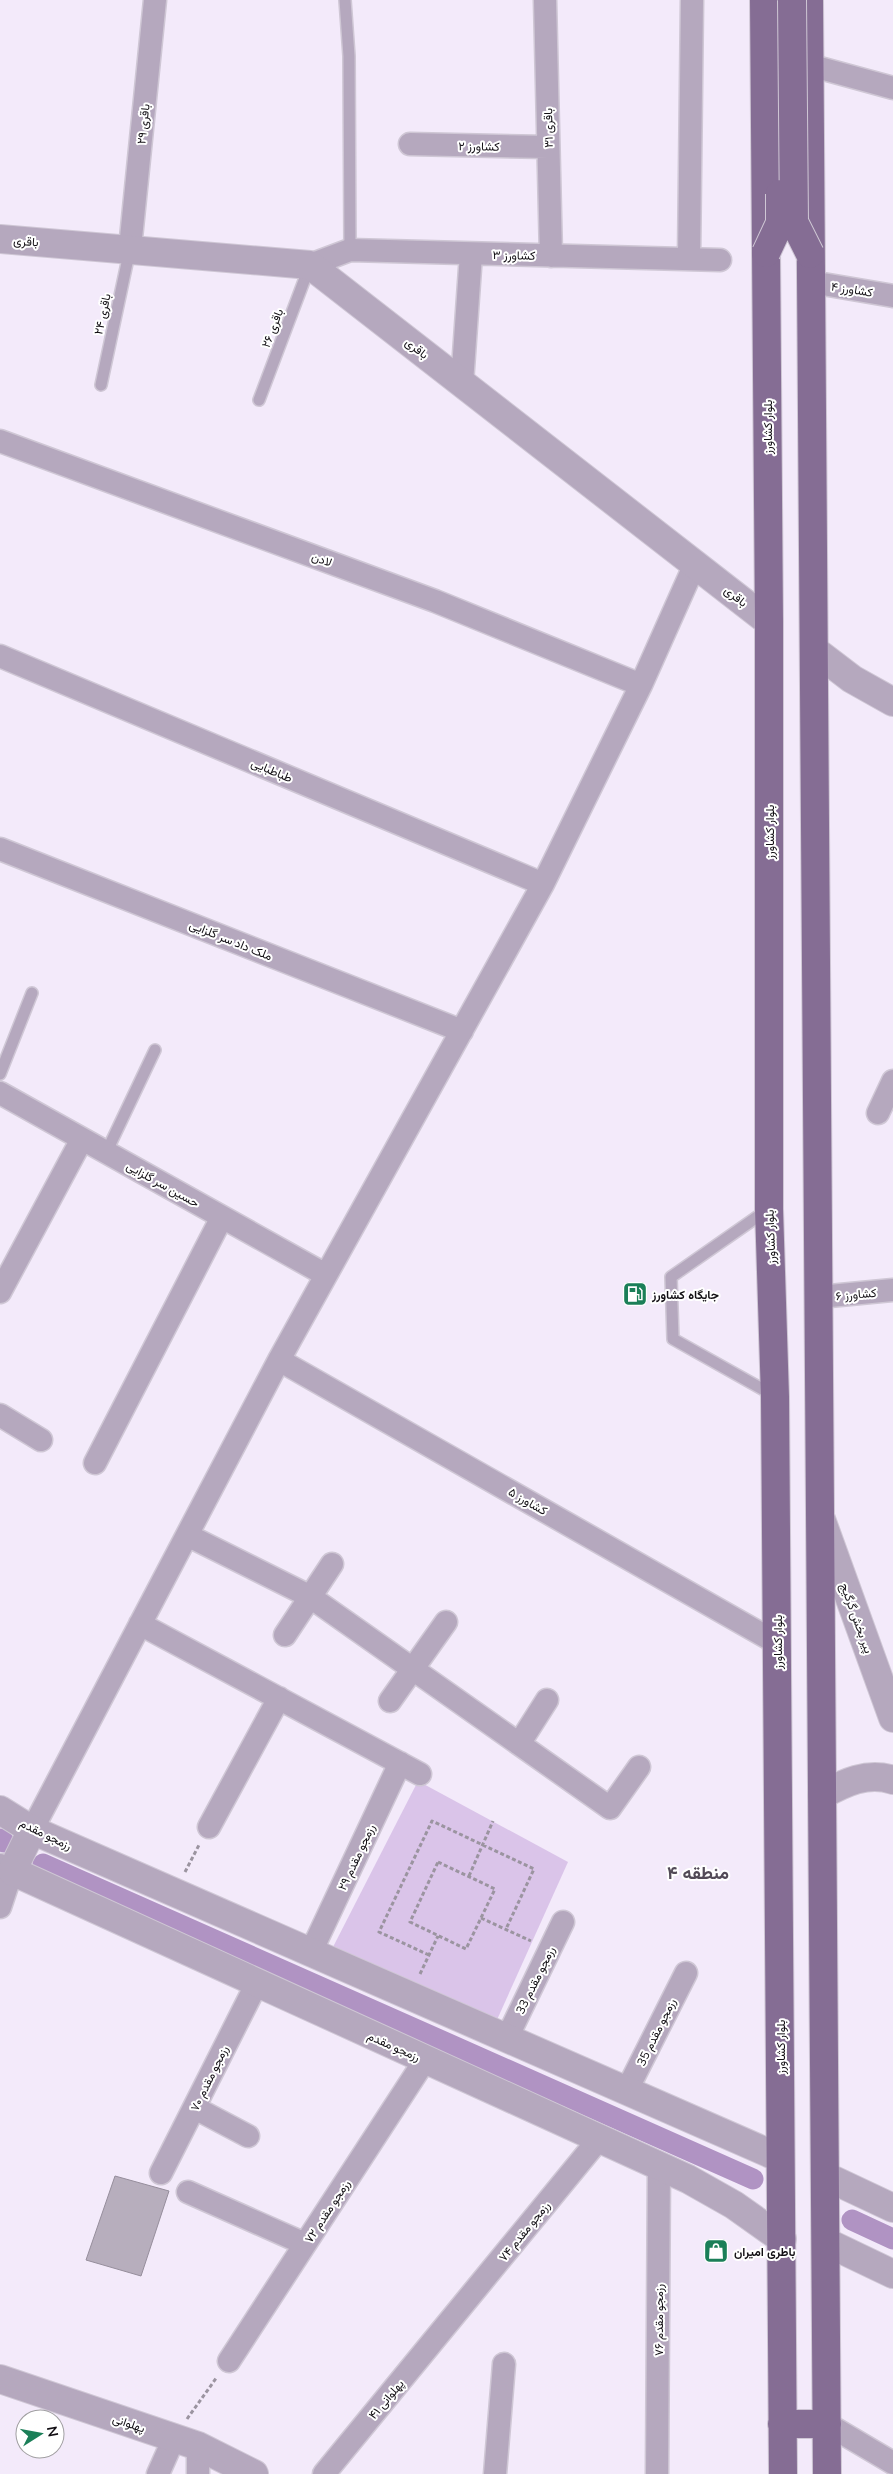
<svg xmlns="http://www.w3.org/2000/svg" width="893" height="2474" viewBox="0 0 893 2474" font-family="Mulish,Vazirmatn,sans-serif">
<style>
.green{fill:#dac4e9}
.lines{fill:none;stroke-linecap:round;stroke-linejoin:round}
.canal{stroke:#b093c3;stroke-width:21}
.building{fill:#b7aebd;stroke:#968e9c}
.service-casing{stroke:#cfc7d5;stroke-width:14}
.minor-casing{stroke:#cfc7d5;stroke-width:25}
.tertiary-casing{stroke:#cfc7d5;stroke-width:30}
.primary-casing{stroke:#cfc7d5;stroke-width:30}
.path{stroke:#9b94a0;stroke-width:3;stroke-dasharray:4 2.5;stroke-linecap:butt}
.service{stroke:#b5a8be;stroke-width:11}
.minor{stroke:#b5a8be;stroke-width:22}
.tertiary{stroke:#b5a8be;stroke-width:28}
.primary{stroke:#856d94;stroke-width:28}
.primary-bridge-casing{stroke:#cfc7d5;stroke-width:30;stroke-linecap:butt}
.primary-bridge{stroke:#856d94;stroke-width:28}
.labels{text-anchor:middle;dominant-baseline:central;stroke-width:4;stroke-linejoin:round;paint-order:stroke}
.street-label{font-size:12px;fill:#120f14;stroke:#fff}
.poi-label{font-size:12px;font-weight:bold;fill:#120f14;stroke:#fff;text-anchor:start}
.district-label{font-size:18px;font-weight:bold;fill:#524a57;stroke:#fff}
</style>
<rect width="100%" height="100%" fill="#f3eafa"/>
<path class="green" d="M418,1781L568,1862L496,2022L333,1947Z"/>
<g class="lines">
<path class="canal" d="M0,1839L4,1842
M43,1864L753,2179
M852,2220L893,2239"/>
</g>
<path class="building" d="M115,2176L169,2191L141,2276L86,2260Z"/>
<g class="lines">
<defs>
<path id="service" d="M345,0L349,56L350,250
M101,385L130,249
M259,400L310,265
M0,1074L32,993
M106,1153L155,1050
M767,1210L671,1277L673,1339L773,1395"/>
<path id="minor" d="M545,0L551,256
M809,65L893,88
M410,144L548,147
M130,248L155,0
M689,259L692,0
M310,265L350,250L720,260
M811,282L893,296
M462,383L471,254
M0,441L435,601L641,685
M0,656L543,884
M0,849L462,1031
M0,1093L326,1275
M878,1113L893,1081
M0,1292L82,1139
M819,1297L893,1290
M279,1360L777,1643
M0,1415L41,1440
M95,1463L222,1217
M187,1535L309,1596L610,1808L639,1767
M140,1624L420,1774
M285,1635L332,1564
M390,1701L446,1622
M519,1744L547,1700
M209,1827L279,1698
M32,1830L279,1360L543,884L641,685L695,564
M0,1865L12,1871L0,1907
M311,1952L400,1763
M507,2038L563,1922
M627,2090L686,1973
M195,2108L248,2136
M161,2173L257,1983
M188,2192L305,2244
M229,2361L425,2060
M827,2424L893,2463
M198,2446V2474
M158,2474L174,2438
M324,2474L599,2139
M495,2474L504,2364
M657,2474L659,2166"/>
<path id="tertiary" d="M0,239L310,265L769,622
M814,650L852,679L893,702
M821,1519L893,1718
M822,1795C844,1783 868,1771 893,1780
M0,1810L32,1830L780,2158
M32,1830L12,1871L688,2179L734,2205L782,2239
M825,2176L893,2208
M826,2242L893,2274
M0,2379L198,2446L254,2474"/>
<path id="primary" d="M764,0L769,622V1209L775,1397L783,2474
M809,0L827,2474
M782,2424H827"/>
</defs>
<use href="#service" class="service-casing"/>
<use href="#minor" class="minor-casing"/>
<use href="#tertiary" class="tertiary-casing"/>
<use href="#primary" class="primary-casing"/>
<path class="path" d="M438,1862L495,1889L466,1949L410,1922Z
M185,1872L199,1845
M469,1876L493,1821
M481,1918L531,1941
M429,1955L379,1932L432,1821L534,1869L506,1929
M420,1974L438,1936
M187,2419L217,2377"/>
<use href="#service" class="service"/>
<use href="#minor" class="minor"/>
<use href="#tertiary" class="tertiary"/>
<use href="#primary" class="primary"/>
<defs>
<path id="primary-bridge" d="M792,0L794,222L810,254
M766,253L780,223V194"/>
</defs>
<use href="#primary-bridge" class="primary-bridge-casing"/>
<use href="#primary-bridge" class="primary-bridge"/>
</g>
<defs>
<symbol id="fuel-square" viewBox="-11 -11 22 22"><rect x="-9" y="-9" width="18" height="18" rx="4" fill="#1b7f58" stroke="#fff"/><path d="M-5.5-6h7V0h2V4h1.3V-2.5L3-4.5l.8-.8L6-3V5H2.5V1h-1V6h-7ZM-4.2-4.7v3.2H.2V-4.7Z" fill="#fff"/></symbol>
<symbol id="shop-square" viewBox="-11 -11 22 22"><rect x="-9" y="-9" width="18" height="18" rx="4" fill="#1b7f58" stroke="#fff"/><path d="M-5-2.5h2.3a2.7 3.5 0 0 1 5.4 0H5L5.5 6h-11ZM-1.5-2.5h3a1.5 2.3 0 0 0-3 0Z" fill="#fff"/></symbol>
</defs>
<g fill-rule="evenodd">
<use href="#fuel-square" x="621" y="1280" width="28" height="28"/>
<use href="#shop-square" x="702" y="2237" width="28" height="28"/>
</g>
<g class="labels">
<g class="street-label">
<text transform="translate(143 124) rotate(-84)">باقری ۲۹</text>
<text transform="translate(548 128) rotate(-91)">باقری ۳۱</text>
<text transform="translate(479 146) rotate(1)">کشاورز ۲</text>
<text transform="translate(26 241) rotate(4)">باقری</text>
<text transform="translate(514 255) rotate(1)">کشاورز ۳</text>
<text transform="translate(852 289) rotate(9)">کشاورز ۴</text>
<text transform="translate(102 314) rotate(-78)">باقری ۲۴</text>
<text transform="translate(272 328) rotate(-69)">باقری ۲۶</text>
<text transform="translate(417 348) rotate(38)">باقری</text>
<text transform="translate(767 427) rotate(-90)">بلوار کشاورز</text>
<text transform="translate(322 559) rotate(20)">لادن</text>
<text transform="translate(736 596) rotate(38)">باقری</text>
<text transform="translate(272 770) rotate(23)">طباطبایی</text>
<text transform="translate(769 832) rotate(-90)">بلوار کشاورز</text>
<text transform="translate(231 940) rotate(22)">ملک داد سر گلزایی</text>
<text transform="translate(163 1184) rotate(29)">حسین سر گلزایی</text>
<text transform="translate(770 1237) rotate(-92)">بلوار کشاورز</text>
<text transform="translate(856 1294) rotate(-5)">کشاورز ۶</text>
<text transform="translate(528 1501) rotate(30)">کشاورز ۵</text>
<text transform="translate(857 1618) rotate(70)">پیر بخش گرگیج</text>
<text transform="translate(777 1642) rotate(-90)">بلوار کشاورز</text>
<text transform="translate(46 1834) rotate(26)">رزمجو مقدم</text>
<text transform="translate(356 1857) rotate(-65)">رزمجو مقدم ۲۹</text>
<text transform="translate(535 1980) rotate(-64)">رزمجو مقدم 33</text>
<text transform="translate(656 2032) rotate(-64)">رزمجو مقدم 35</text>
<text transform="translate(394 2046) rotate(24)">رزمجو مقدم</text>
<text transform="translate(780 2047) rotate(-90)">بلوار کشاورز</text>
<text transform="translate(209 2078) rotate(-64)">رزمجو مقدم ۷۰</text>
<text transform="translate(327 2211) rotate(-57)">رزمجو مقدم ۷۲</text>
<text transform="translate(524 2231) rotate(-51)">رزمجو مقدم ۷۴</text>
<text transform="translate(658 2320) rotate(-90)">رزمجو مقدم ۷۶</text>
<text transform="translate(386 2399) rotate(-50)">پهلوانی ۴۱</text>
<text transform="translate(129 2423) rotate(19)">پهلوانی</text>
</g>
<g class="poi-label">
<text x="652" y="1294">جایگاه کشاورز</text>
<text x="734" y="2251">باطری امیران</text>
</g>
<g class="district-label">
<text x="698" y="1872">منطقه ۴</text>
</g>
</g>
<g transform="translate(40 2434) rotate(79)"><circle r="24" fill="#ffffff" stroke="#a09fa1"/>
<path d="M0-4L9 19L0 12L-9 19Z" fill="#1b7f58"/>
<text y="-8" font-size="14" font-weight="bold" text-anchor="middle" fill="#120f14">N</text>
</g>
</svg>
